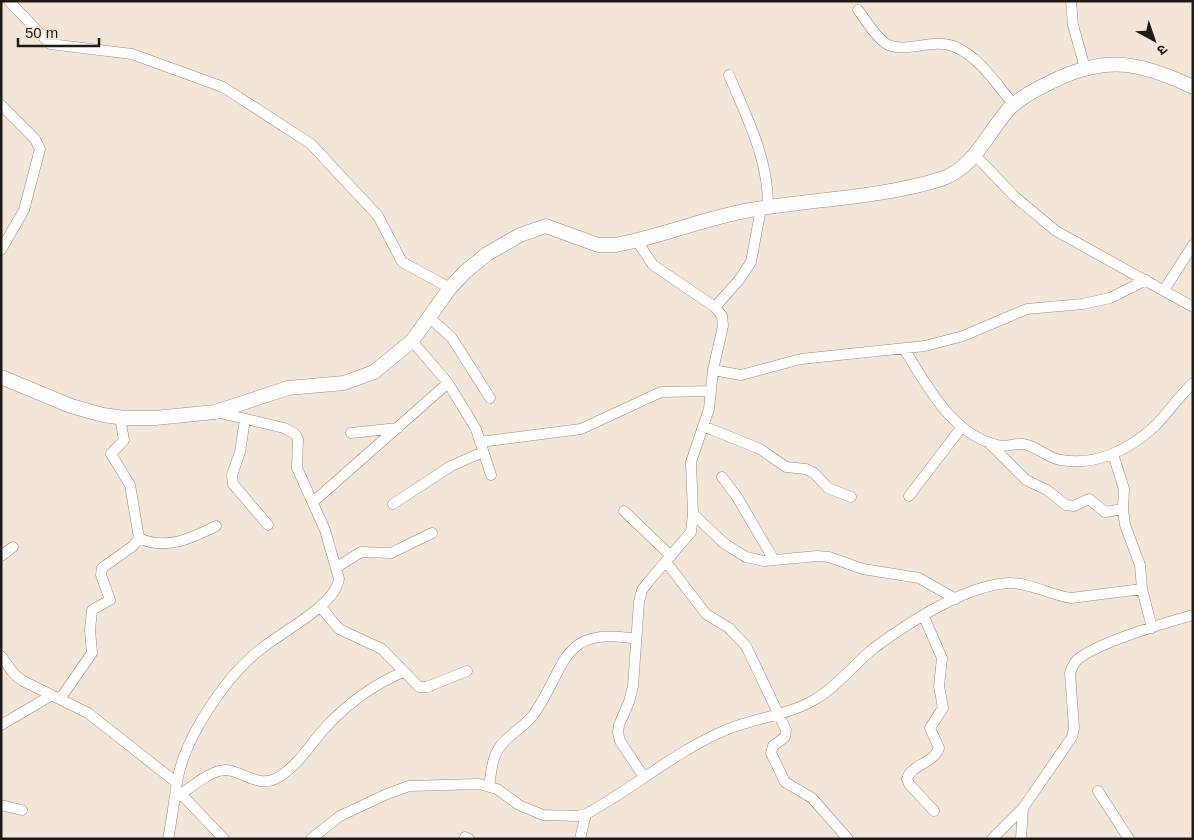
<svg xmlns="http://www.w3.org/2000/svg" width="1194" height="840" viewBox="0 0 1194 840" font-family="Arial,'Noto Sans Devanagari',sans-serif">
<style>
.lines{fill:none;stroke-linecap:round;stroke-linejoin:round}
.street-casing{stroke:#968c80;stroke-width:11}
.secondary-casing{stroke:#968c80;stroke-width:15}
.street{stroke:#fff;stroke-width:10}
.secondary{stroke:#fff;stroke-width:14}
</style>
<rect width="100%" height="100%" fill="#f2e6d9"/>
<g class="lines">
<defs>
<path id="street" d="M9,1L50,44L132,54L223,87L311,144L378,216L402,262L450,288
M1071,1L1073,25L1085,68
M858,10C866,20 874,35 885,43C902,55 932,38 953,46C979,56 997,85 1014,105
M729,75C747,118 769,160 768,208
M1,105L35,139L40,149L24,210L1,250
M974,154L1014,196L1056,231L1193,307
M637,241L653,265L715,307L722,316L723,326L713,370L709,409L691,462L693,514L691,532L649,581L642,590L639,602L633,686L629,702L619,725L618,733L620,741L644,777
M1164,290L1193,245
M715,307L739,280L751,262L761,208
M429,317L452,338L490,398
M412,341L448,383L476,429L491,475
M904,349C928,386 950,433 997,445C1006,448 1014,443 1023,444C1037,446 1047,458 1061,460C1096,466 1129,450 1155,426C1168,413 1179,396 1193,383
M713,370L741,375L801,359L925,346L963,336L1027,309L1083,304L1110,298L1146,280
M245,419L240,452L232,475L233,484L268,525
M703,426L760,449L786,467L806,469L814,473L828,488L851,497
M351,433L398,428
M480,442L581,429L661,392L711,391
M990,444L1026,480L1047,490L1066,505L1074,506L1089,499L1105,512L1123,509
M1113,454L1124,489L1123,509L1125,525L1140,565L1142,589L1152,628
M722,477L737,497L774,560
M909,496L961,428
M313,502L448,383
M393,504L451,466L483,452
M624,511L671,556
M693,514L725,544L746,557L764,561L817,556L829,557L863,569L919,578L956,599
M139,538C166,551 192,538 216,526
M1,556L13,547
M666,562L706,614L729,628L746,646L786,730L785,737L773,746L771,753L785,782L812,798L848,839
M337,567L361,552L391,553L432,533
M320,606L339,629L382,649L419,687H427L467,671
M924,617L942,658L939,686L943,708L930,728L939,748C934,764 911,764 907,779L909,784L934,811
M1,656L14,674L23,681L88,713L177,783
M60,699L92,653L90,630L92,610L110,600L101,575L102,568L133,546L139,538L130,485L111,454L124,440L120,417
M1,725L52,695
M489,786C491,777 491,765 495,756C502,737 522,730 534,714C567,667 560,625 636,639
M1098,791L1129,839
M181,794L224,839
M177,797C189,789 211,769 227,770C243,772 259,787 275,779C297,768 310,744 326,727C349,702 373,685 403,672
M1,805L22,810
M465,837L469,839
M168,839C172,820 174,801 177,782C183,747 203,715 224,687C234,674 248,659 261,649C281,632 335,606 339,579L325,530L297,468L298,439L295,434L284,428L216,412
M311,839L340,816L387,794L409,786L479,784L497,789L519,805L543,815L577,816L586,814C634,788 677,750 728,729C756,718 788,715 814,700C837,687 854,664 874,648C908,623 966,585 1009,583C1031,583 1050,595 1071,598L1142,589
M580,839L586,814
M992,839L1023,808L1072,737L1074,728L1070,673C1072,667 1073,664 1077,660C1098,642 1165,623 1193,615
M1021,839L1023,808"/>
<path id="secondary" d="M1,377L71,406L103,415L125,418H155L215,412L288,388L344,383L374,372L412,341L450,288L465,272L487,254L520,235L546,226L598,245H615C661,237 704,218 750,210C812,199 881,198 941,179C973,169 987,134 1008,110C1020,97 1037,89 1053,81C1107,55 1140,62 1193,87"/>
</defs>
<use href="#street" class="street-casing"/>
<use href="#secondary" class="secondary-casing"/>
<use href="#street" class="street"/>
<use href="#secondary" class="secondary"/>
</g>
<rect width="1194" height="840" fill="none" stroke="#1e1a16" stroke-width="5"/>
<g transform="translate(1154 40) rotate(140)" stroke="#f2e6d9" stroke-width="4" paint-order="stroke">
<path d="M0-4L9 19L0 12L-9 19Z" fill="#1e1a16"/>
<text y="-8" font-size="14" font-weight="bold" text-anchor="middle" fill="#1e1a16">उ</text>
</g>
<path d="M18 38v8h81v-8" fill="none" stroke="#1e1a16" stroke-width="2.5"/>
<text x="25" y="38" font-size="15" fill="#1e1a16" stroke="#f2e6d9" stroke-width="4" paint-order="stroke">50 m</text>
</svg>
